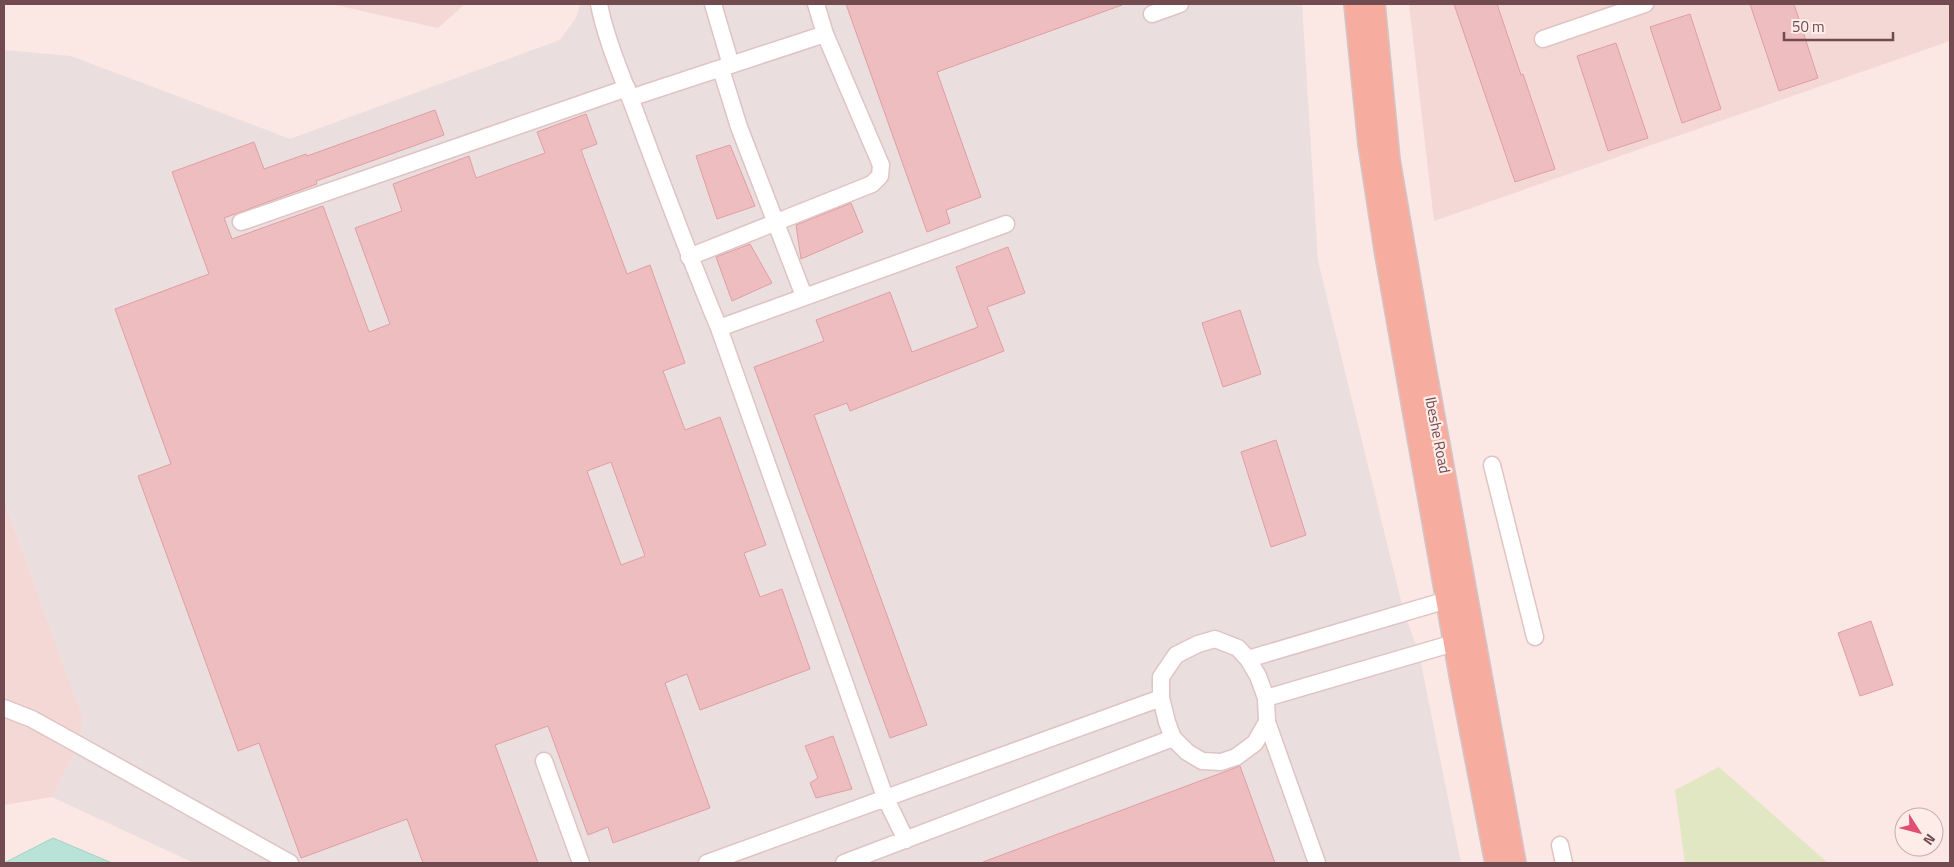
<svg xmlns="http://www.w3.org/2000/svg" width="1954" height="867" viewBox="0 0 1954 867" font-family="'Titillium Web',sans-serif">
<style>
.residential{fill:#f4d8d5}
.industrial{fill:#eadede}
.green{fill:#e2e7c3}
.water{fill:#b9e3d6;stroke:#a0d4c4}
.building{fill:#eebdc0;stroke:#e09ea3;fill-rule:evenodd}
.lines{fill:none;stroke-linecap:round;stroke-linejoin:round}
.minor-casing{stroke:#e0c3c3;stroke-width:19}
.major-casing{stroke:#d2c5c7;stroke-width:24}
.minor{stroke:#fff;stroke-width:16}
.major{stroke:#f6ad9f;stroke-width:21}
.labels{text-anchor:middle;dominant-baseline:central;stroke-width:4.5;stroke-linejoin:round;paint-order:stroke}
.street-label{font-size:15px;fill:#714b4f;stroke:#feece9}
</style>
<rect width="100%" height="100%" fill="#fbe7e3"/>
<path class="residential" d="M331,4H465L438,28Z
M1409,4H1950V41L1434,221Z
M4,500L83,719L79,745L52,797L4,805Z"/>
<path class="industrial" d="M580,4H1302L1318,261L1404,613L1419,653L1461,863H194L52,797L79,745L83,719L4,500V50L71,56L290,139L560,40L576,18Z"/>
<path class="green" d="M1719,767L1828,863H1685L1675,790Z"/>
<path class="water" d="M53,838L112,863H4Z"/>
<path class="building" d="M846,4H1122V5L937,72L981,197L946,210L950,223L927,232Z
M1454,4H1497L1521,75L1523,74L1555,169L1515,182Z
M1750,4H1794L1818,78L1779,91Z
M1690,14L1721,109L1682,123L1650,27Z
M1616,43L1648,138L1608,151L1577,56Z
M435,110L444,135L316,181L317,184L224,218L232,239L323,206L369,332L390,324L355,228L402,211L393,184L469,156L476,178L545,153L537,132L586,114L597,144L581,150L627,274L650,265L685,363L663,371L685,430L720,417L766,545L744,553L760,597L782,589L810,669L700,710L687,674L665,683L710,808L613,843L608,827L588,835L548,726L495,745L538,863H423L407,819L301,858L259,743L238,751L138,476L171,464L115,309L209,274L172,172L254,142L264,169L306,154L307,156ZM611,462L645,556L621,565L587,471Z
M730,145L755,206L717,219L696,156Z
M851,203L863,232L801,259L796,225Z
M750,244L772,283L732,301L716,257Z
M1008,247L1025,293L987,307L1004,351L850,411L847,403L814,415L927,725L890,738L754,367L824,341L816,320L890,292L912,352L978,327L956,267Z
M1240,310L1261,374L1223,387L1202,323Z
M1276,440L1306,535L1271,547L1241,452Z
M1871,621L1893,685L1860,696L1838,633Z
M833,736L852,789L816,798L810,783L818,778L805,746Z
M1240,766L1275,863H983V862Z"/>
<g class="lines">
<defs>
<path id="minor" d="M599,4C606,41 625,83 638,119C664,189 690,259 719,328L885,797L906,840
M713,4L731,65
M1152,14L1180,4
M1543,39L1645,4
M721,69L739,127L804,296
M630,98L825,34
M241,222L627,88
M689,257L872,184L880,176L881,165L825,34L816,4
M719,328L1006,224
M1492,465L1535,637
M1215,639L1238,648L1248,659L1258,676L1266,698L1267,722L1255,743L1236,757L1221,762L1202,761L1187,752L1173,738L1167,722L1161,698V677L1176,655L1198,644Z
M1248,659L1447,600
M1266,698L1454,643
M4,708L32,719L79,745L290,863
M1267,722L1317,863
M544,761L581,863
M1560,845L1564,863
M707,863L1161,698
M844,863L1173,738"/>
<path id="major" d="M1355,4L1369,144L1386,255L1462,686L1496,863
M1374,4L1389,160L1423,357L1515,863"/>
</defs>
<use href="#minor" class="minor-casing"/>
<use href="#major" class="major-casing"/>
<use href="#minor" class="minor"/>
<use href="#major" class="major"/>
</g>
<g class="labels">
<g class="street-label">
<text transform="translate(1438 435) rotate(79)">Ibeshe Road</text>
</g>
</g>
<rect width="1954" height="867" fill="none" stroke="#714b4f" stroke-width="10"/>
<g transform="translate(1919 832) rotate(126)"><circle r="24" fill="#feece9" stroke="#c6acab"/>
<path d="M0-4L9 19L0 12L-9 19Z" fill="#de4f72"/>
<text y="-8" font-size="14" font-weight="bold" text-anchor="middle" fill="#714b4f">N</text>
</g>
<path d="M1784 32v8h109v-8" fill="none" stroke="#714b4f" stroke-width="2.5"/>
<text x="1792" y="32" font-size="15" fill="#714b4f" stroke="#feece9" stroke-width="4" paint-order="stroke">50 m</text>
</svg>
